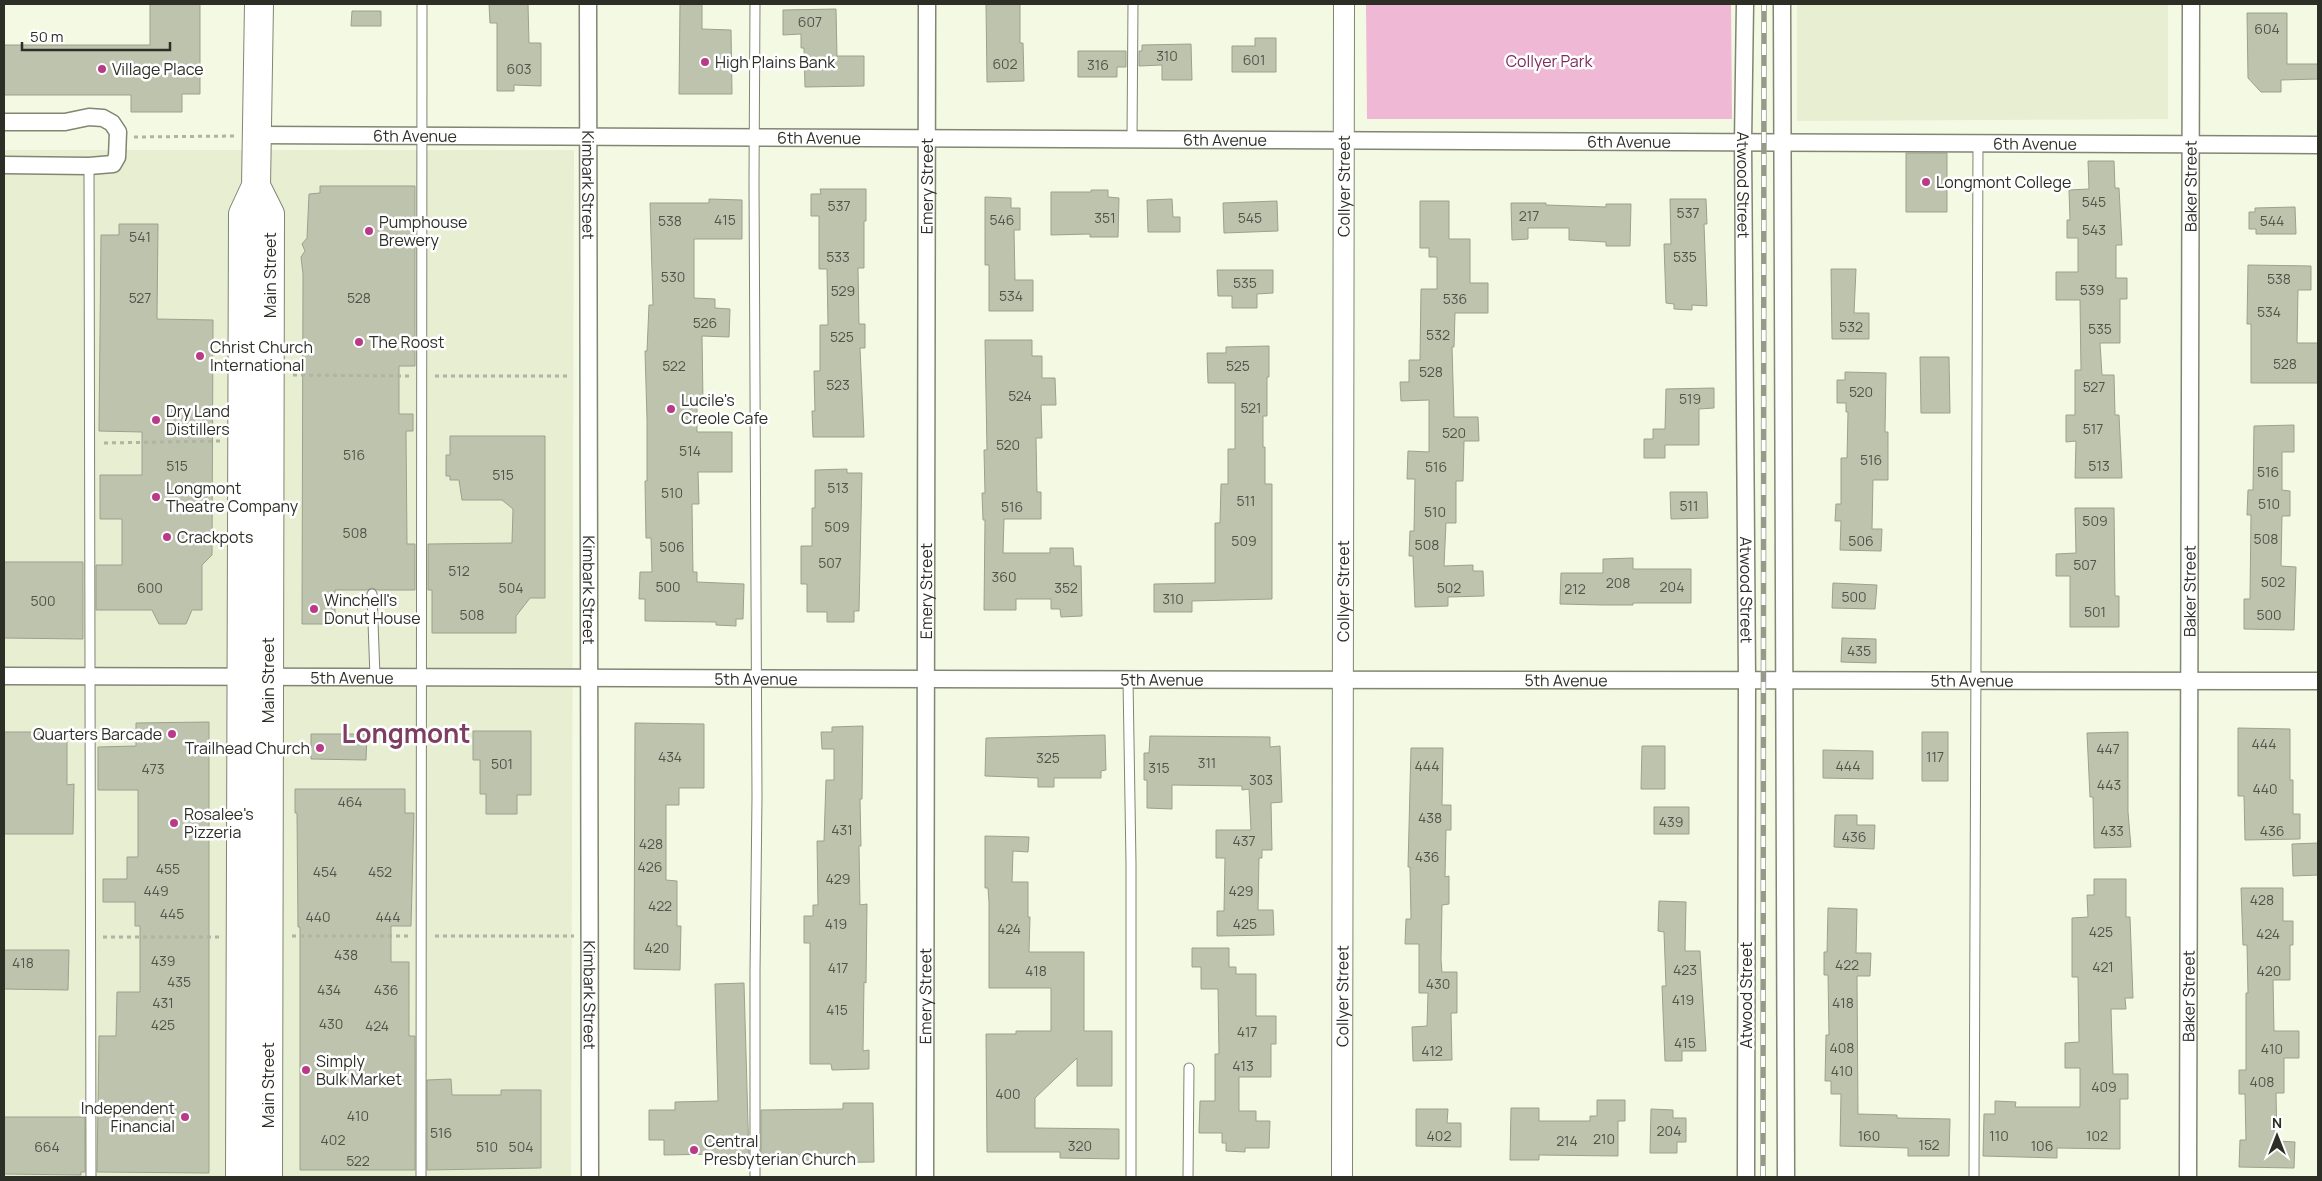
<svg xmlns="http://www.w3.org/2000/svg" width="2322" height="1181" viewBox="0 0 2322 1181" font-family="Manrope,sans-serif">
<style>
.built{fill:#e7eed1}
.green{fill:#efb8d4}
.building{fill:#bec3ae;stroke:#9ca18d}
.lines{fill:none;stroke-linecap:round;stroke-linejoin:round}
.service-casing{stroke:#818673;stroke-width:11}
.minor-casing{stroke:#818673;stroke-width:19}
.tertiary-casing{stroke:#818673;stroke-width:22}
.trunk-casing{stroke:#818673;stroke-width:30}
.path{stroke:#b0b4a2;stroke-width:3;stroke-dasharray:4 4;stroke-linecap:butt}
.service{stroke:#fff;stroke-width:9}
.minor{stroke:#fff;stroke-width:16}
.tertiary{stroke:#fff;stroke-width:20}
.trunk{stroke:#fff;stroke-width:28}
.rail-casing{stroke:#969a8a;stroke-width:5.5}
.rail{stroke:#fff;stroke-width:4;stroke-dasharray:11;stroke-linecap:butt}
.poi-dot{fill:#b93b88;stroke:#fff;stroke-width:2}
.labels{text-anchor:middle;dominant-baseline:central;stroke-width:5;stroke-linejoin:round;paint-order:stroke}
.number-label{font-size:14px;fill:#515449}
.park-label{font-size:16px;fill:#802a5e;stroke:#fff}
.poi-label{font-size:16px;fill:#2d2f27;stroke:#fff;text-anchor:start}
.street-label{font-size:16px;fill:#2d2f27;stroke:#fff}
.town-label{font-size:26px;font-weight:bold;fill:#7e3e62;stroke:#fff}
</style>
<rect width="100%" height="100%" fill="#f4f9e3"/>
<path class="built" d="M1797,4H2168V119L1797,121Z
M4,150H574L571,1177H4Z"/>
<path class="green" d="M1366,4H1731L1732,119H1367Z"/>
<path class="building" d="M150,4H200V94H182V112H131V95H4V45H150Z
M489,4H528L529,43H541V86L514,85V91H497V23H490Z
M680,4H702V29L731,30L732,94H679Z
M986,4H1020V43H1023L1024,81L987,82Z
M836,9L837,56H864V86L805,87L804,48H801V34L783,35V10Z
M352,11H381V26H351Z
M2247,13H2287V64H2318V79L2281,80V92H2261L2248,78Z
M1255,38H1276V72H1232V46H1255Z
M1191,44L1192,80H1162V65L1139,66V51H1142V45Z
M1078,51H1126V67H1117V77H1078Z
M1906,153H1947V212H1906Z
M2088,161H2114L2115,188H2119L2122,245H2116V278H2127V299H2120V343H2100L2102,375H2114L2115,415H2119L2122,478H2075L2076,441L2066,442V415H2075V370H2081L2080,300H2056V272H2078V238H2067V220H2070L2069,190L2089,189Z
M320,186H415V366H399V414H413V431H406L407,544H415V590H377L372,588L367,590H335V624H302L303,274L301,257L305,251L302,244L307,238L309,194L320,193Z
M820,189H866V221H864V268H858L859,324H865V348H860L864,437H813L812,411H815L814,371H820V325H828L827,269H819V216H811V194H821Z
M1091,190H1108V197L1119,198L1118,237H1090V234L1051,235V192H1091Z
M985,197L1011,198V208H1020V230H1014L1015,280H1033V311H989V265H985Z
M709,199L742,200V239H694V298L715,299V308L730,309L729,337L702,336L703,402H697V432H732V472H698L699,504H692L693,572H697V582L744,584L743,619H736V626L716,625V622L645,621V599H639L640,572H652L651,538H646L645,481H647V419L645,351H647L649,305H653L650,203H709Z
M1172,199L1173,217H1180V232H1148L1147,200Z
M1670,199H1706L1707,224H1704L1707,306L1692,305V310L1674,309V304L1666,303L1664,244H1671Z
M1277,201L1278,231L1224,233L1223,203Z
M1420,201H1449V239H1470V283H1488V313H1455L1454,347H1452L1454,417H1478L1479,441H1464L1463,481H1456V523H1446L1444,566L1473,565V571H1483L1484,596L1448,597V606L1415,607L1413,556H1409L1410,531H1414L1415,479H1407L1408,451L1429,452V400L1401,401L1400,382H1409V360H1420L1421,289H1437V257H1429V248H1420Z
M1511,203H1546V205L1606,207V204H1631L1630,246H1606V242L1569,240V228H1528V239L1512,240Z
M2295,207L2296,234H2256V229H2249V212H2255V208Z
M119,224H158L157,319L213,320L212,555L202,565V610H192L186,624H159L152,610H96V565H122V519H100V475H142V432L99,431L101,235H119Z
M2248,265L2311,266V290H2298L2297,343H2318V383H2251V324H2247Z
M1831,269H1856L1854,313H1869V339H1832Z
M1217,270H1273V293L1257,294V308H1232V296H1218Z
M985,340H1032V356H1042V378H1055L1056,405H1041L1042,438H1036L1037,492H1041V519H1004L1003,553H1050V548H1073L1074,566H1081L1082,616L1061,617L1060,609H1051V599H1016V610H984L985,520H983L982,493H985L984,450H987Z
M1269,346V377H1267V416H1263V447H1265V484H1272V599L1192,601V612H1154V584L1215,583V523H1220L1221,484H1228V449H1235V383H1208L1207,353H1226V347Z
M1920,357H1949L1950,413H1921Z
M1845,372L1886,373L1885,432H1888V480H1873L1872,529H1882L1881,551L1840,550L1841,521H1835L1836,504H1841V458H1847L1848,412H1846V403H1837V380H1845Z
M1714,388V408L1699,409V445H1665V458H1644V439H1653V429H1665L1666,389Z
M2294,425V452H2282V490L2290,491V516H2282L2281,566L2296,567L2294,630L2244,629V599H2250L2251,515H2247L2248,490H2253L2254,426Z
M450,436H545V598H530L516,616V633H432V590H428V544L512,543L513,509L502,500H462L459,480H450V476H446V455H450Z
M847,469V473H862L859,611H854V622H827V612H807V584H801V546H812V508H815V470Z
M1670,492H1707L1708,518L1671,519Z
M2075,508H2114L2115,596H2119V627H2070V576H2056V554L2076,553Z
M1633,558V569H1691V603H1633V605H1603L1560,604L1561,573H1603V559Z
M4,562H83V639L4,638Z
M1833,583L1877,585L1875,609L1832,608Z
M1842,638L1876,639V663L1841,662Z
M209,722V1173L97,1172L99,1036H116L117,992H140V926H135V902H103V879H127V857H138V790H98V747L136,746V723Z
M635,723L704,724V788H679V805H666V880L677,881V926H681L680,970L634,969Z
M863,726L862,799H860L861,846H859L860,905L867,904L866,983L864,982L863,1051L869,1050V1069L832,1070L831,1064H810V943H804V916H813V905H818L817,841H824L826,780H834V749H822L821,732H832V727Z
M2238,728L2290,729V780H2293V814H2300V839L2245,840L2244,796H2238Z
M473,731H531V795H517V814H486V794H480V760H473Z
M4,732H67V785L74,784L73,834H4Z
M1922,732H1948V781H1922Z
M2128,732V812L2131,847L2094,848L2093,797H2090L2087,733Z
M311,734H367L366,760L311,759Z
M1105,735L1106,770L1101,771V778H1054V787H1038V778L985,776L986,738Z
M1150,736L1270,737V747L1280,746L1282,802L1271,803L1272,850H1262V858H1259L1258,910H1273L1274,935L1217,936V911H1224L1225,858H1216V830H1251L1249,789L1242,790V786L1172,785V809L1147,808V780H1144V753H1149Z
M1642,746H1665V789H1641Z
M1411,748H1443L1442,805H1451V830H1446L1445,877L1449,876V904L1442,905L1441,960L1442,972H1457V1013H1451L1452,1060L1413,1061L1412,1027L1427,1026L1428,993H1419V944H1405L1406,919H1411L1410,867H1408Z
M1823,750L1873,751V779L1823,778Z
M295,789H405V813H414L411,926H391V962H409V1036H415V1170H300V927H298L297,813H295Z
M1654,807H1689V834H1654Z
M1835,815H1857V825H1875L1874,849L1834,847Z
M985,836L1029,837L1028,852L1013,851L1012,882H1028V917H1030L1029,952H1084V1031H1112V1086H1077V1058L1035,1098V1128L1119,1129V1159L1060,1158V1152H987L986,1034H1016V1031H1051V988H989V902L988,888H985Z
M2318,843V875L2293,876L2292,844Z
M2094,879H2126V917H2130L2133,998H2125L2126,1009H2111L2113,1074H2128V1099H2120V1149L2057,1148V1158L1983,1156L1984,1114H1995V1101L2016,1102L2015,1107H2080V1068H2065V1043L2079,1042L2078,977H2072V918L2088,917L2087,895H2094Z
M2241,888H2283V921H2293V945H2290V980H2273L2274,1031H2299V1058H2284V1093H2276L2277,1141L2295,1142L2294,1168L2239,1167L2240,1140H2246L2245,1094H2239V1070H2246V993H2248L2247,945H2243Z
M1659,901L1686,902L1685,951H1700L1706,1051H1682V1061H1665L1662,986H1666L1664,932L1658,931Z
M1828,908L1857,909L1856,953H1871L1870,976H1857L1858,1114L1897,1115V1118L1950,1119L1949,1156H1908V1148L1840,1146L1841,1094H1831V1081H1825L1826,1035H1829L1828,975H1824V952H1827Z
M1192,948H1229V967H1236V974H1256V1016H1276V1044H1271V1077H1239V1111H1256V1121H1270L1269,1148H1245V1152L1226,1151V1143H1222V1133H1199L1200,1101H1215V1054H1219L1218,989H1201V967H1192Z
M4,950H69L68,990L4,989Z
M744,983L749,1159L719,1161V1154L664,1155V1140H649V1110H675V1102L718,1101L715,984Z
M451,1079L452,1095H501V1090H541V1168L427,1170V1080Z
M1597,1100H1625V1121H1618V1156L1539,1155V1160H1510L1511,1108H1539V1121H1590V1116H1597Z
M843,1103H873L874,1162L802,1163V1158L761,1159V1110L843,1109Z
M1416,1109H1448L1447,1123H1461V1147L1416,1146Z
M1651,1109L1673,1110V1118H1686V1142H1677V1153H1650Z
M4,1117H85V1172H81V1175L4,1174Z"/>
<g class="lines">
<defs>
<path id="service" d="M1132,139L1133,4
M89,166L91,1177
M372,594L375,677
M1128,680L1131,863V1177
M421,1177L422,4
M755,1177V972L757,797L754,180L755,4
M1188,1177L1189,1068
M1974,1177L1978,143"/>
<g id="minor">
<path id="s1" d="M588,4L590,1177"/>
<path id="s2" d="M1745,4L1743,142L1747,680L1746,1177"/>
<path d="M1782,4L1786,1177"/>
<path d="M4,122H65L89,117L103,118L112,123L118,132L117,157L113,164L89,166L4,165"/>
<path id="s3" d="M257,135L2318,145"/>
<path id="s4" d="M4,676C775,680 1547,680 2318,681"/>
<path id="s5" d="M925,1177L927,4"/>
<path id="s6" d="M2188,1177L2191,4"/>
</g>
<g id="tertiary">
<path id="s7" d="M1342,1177L1344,4"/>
</g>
<path id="trunk" d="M256,186L270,214L268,1177
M240,1177L243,214L256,186L259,4"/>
</defs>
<use href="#service" class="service-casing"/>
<use href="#minor" class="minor-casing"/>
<use href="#tertiary" class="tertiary-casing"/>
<use href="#trunk" class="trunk-casing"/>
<path class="path" d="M134,137L236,136
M293,375L409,376
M435,376H571
M104,443L220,441
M292,936H409
M435,936H574
M103,937H219"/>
<use href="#service" class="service"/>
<use href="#minor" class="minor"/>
<use href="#tertiary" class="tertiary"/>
<use href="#trunk" class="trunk"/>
<defs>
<path id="rail" d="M1763,1177L1764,4"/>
</defs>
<use href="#rail" class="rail-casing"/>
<use href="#rail" class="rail"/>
</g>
<g class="poi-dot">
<circle cx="705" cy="62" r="5"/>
<circle cx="102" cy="69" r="5"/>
<circle cx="1926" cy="182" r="5"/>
<circle cx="369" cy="231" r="5"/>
<circle cx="359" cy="342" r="5"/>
<circle cx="200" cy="356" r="5"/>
<circle cx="671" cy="409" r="5"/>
<circle cx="156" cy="420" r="5"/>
<circle cx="156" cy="497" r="5"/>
<circle cx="167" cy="537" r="5"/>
<circle cx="314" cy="609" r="5"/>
<circle cx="172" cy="734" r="5"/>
<circle cx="320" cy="748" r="5"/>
<circle cx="174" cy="823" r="5"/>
<circle cx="306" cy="1070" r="5"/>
<circle cx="185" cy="1117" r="5"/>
<circle cx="694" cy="1150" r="5"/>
</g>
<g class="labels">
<g class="number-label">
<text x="810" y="21">607</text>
<text x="2267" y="28">604</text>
<text x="1167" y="55">310</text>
<text x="1254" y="59">601</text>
<text x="1005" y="63">602</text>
<text x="1098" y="64">316</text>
<text x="519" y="68">603</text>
<text x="2094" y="201">545</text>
<text x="839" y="205">537</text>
<text x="1688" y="212">537</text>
<text x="1529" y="215">217</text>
<text x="1105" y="217">351</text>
<text x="1250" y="217">545</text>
<text x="725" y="219">415</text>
<text x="1002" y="219">546</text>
<text x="670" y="220">538</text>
<text x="2272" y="220">544</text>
<text x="2094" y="229">543</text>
<text x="140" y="236">541</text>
<text x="838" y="256">533</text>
<text x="1685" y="256">535</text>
<text x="673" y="276">530</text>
<text x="2279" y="278">538</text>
<text x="1245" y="282">535</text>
<text x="2092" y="289">539</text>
<text x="843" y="290">529</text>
<text x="1011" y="295">534</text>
<text x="140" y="297">527</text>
<text x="359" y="297">528</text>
<text x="1455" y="298">536</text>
<text x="2269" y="311">534</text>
<text x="705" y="322">526</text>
<text x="1851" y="326">532</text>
<text x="2100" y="328">535</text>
<text x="1438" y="334">532</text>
<text x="842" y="336">525</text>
<text x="2285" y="363">528</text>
<text x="674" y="365">522</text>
<text x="1238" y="365">525</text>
<text x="1431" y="371">528</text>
<text x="838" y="384">523</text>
<text x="2094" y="386">527</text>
<text x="1861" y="391">520</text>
<text x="1020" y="395">524</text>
<text x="1690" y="398">519</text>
<text x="1251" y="407">521</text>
<text x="2093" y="428">517</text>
<text x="1454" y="432">520</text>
<text x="1008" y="444">520</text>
<text x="690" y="450">514</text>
<text x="354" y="454">516</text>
<text x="1871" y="459">516</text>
<text x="177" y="465">515</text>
<text x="2099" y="465">513</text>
<text x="1436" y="466">516</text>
<text x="2268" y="471">516</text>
<text x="503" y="474">515</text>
<text x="838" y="487">513</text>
<text x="672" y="492">510</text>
<text x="1246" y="500">511</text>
<text x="2269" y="503">510</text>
<text x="1689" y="505">511</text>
<text x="1012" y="506">516</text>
<text x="1435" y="511">510</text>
<text x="2095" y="520">509</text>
<text x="837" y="526">509</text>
<text x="355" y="532">508</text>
<text x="2266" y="538">508</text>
<text x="1244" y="540">509</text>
<text x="1861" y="540">506</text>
<text x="1427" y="544">508</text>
<text x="672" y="546">506</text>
<text x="830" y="562">507</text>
<text x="2085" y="564">507</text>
<text x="459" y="570">512</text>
<text x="1004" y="576">360</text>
<text x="2273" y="581">502</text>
<text x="1618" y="582">208</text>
<text x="668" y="586">500</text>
<text x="1672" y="586">204</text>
<text x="150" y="587">600</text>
<text x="511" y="587">504</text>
<text x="1066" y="587">352</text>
<text x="1449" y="587">502</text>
<text x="1575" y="588">212</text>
<text x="1854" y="596">500</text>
<text x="1173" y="598">310</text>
<text x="43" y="600">500</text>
<text x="2095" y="611">501</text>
<text x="472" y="614">508</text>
<text x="2269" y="614">500</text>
<text x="1859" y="650">435</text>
<text x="2264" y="743">444</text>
<text x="2108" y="748">447</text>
<text x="670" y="756">434</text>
<text x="1935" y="756">117</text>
<text x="1048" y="757">325</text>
<text x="1207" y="762">311</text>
<text x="502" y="763">501</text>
<text x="1427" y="765">444</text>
<text x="1848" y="765">444</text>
<text x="1159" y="767">315</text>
<text x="153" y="768">473</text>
<text x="1261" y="779">303</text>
<text x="2109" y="784">443</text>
<text x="2265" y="788">440</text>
<text x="350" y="801">464</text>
<text x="1430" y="817">438</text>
<text x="1671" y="821">439</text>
<text x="842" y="829">431</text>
<text x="2112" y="830">433</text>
<text x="2272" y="830">436</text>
<text x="1854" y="836">436</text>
<text x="1244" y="840">437</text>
<text x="651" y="843">428</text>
<text x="1427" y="856">436</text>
<text x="650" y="866">426</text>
<text x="168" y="868">455</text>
<text x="325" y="871">454</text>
<text x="380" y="871">452</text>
<text x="838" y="878">429</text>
<text x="156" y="890">449</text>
<text x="1241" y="890">429</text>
<text x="2262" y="899">428</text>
<text x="660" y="905">422</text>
<text x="172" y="913">445</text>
<text x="318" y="916">440</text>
<text x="388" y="916">444</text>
<text x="836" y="923">419</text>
<text x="1245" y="923">425</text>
<text x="1009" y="928">424</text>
<text x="2101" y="931">425</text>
<text x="2268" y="933">424</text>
<text x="657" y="947">420</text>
<text x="346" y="954">438</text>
<text x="163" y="960">439</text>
<text x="23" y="962">418</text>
<text x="1847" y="964">422</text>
<text x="2103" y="966">421</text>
<text x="838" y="967">417</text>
<text x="1685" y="969">423</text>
<text x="1036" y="970">418</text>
<text x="2269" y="970">420</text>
<text x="179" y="981">435</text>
<text x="1438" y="983">430</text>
<text x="329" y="989">434</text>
<text x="386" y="989">436</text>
<text x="1683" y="999">419</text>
<text x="163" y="1002">431</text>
<text x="1843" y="1002">418</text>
<text x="837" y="1009">415</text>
<text x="331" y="1023">430</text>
<text x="163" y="1024">425</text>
<text x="377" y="1025">424</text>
<text x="1247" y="1031">417</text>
<text x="1685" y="1042">415</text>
<text x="1842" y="1047">408</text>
<text x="2272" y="1048">410</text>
<text x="1432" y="1050">412</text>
<text x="1243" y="1065">413</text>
<text x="1842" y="1070">410</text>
<text x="2262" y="1081">408</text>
<text x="2104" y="1086">409</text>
<text x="1008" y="1093">400</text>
<text x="358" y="1115">410</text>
<text x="1669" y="1130">204</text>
<text x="441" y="1132">516</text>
<text x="1439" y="1135">402</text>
<text x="1869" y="1135">160</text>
<text x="1999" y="1135">110</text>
<text x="2097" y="1135">102</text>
<text x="1604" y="1138">210</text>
<text x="333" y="1139">402</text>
<text x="1567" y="1140">214</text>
<text x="1929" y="1144">152</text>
<text x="1080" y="1145">320</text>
<text x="2042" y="1145">106</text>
<text x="47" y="1146">664</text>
<text x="487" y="1146">510</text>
<text x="521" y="1146">504</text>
<text x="358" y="1160">522</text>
</g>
<g class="park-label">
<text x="1549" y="61">Collyer Park</text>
</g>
<g class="poi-label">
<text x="715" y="62">High Plains Bank</text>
<text x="112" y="69">Village Place</text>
<text x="1936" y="182">Longmont College</text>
<text x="379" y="222">Pumphouse<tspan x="379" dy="18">Brewery</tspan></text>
<text x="369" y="342">The Roost</text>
<text x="210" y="347">Christ Church<tspan x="210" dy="18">International</tspan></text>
<text x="681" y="400">Lucile's<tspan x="681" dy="18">Creole Cafe</tspan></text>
<text x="166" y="411">Dry Land<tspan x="166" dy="18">Distillers</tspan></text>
<text x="166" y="488">Longmont<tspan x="166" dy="18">Theatre Company</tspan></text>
<text x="177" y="537">Crackpots</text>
<text x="324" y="600">Winchell's<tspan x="324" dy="18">Donut House</tspan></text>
<text x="162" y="734" text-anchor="end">Quarters Barcade</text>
<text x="310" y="748" text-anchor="end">Trailhead Church</text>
<text x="184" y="814">Rosalee's<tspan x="184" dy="18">Pizzeria</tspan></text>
<text x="316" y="1061">Simply<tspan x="316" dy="18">Bulk Market</tspan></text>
<text x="175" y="1108" text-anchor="end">Independent<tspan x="175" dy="18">Financial</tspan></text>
<text x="704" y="1141">Central<tspan x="704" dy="18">Presbyterian Church</tspan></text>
</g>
<g class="street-label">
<text stroke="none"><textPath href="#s3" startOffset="158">6th Avenue</textPath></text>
<text stroke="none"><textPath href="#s3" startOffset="562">6th Avenue</textPath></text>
<text stroke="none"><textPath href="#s3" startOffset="968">6th Avenue</textPath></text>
<text stroke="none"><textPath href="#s3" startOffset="1372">6th Avenue</textPath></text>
<text stroke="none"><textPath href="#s3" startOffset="1778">6th Avenue</textPath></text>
<text stroke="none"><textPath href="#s7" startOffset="991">Collyer Street</textPath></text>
<text stroke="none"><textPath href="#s1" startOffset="181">Kimbark Street</textPath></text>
<text stroke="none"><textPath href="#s5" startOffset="991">Emery Street</textPath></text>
<text stroke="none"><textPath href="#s2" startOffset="181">Atwood Street</textPath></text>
<text stroke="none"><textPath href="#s6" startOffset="991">Baker Street</textPath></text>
<text transform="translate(270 275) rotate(-90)">Main Street</text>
<text stroke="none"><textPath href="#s5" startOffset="586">Emery Street</textPath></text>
<text stroke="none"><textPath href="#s7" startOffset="586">Collyer Street</textPath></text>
<text stroke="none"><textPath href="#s2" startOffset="586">Atwood Street</textPath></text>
<text stroke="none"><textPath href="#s1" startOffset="586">Kimbark Street</textPath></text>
<text stroke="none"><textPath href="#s6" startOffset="586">Baker Street</textPath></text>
<text stroke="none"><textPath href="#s4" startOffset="348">5th Avenue</textPath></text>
<text stroke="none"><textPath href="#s4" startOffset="1158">5th Avenue</textPath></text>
<text transform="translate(268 680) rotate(-90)">Main Street</text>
<text stroke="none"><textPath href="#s4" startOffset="752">5th Avenue</textPath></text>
<text stroke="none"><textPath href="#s4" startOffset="1562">5th Avenue</textPath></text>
<text stroke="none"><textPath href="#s4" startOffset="1968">5th Avenue</textPath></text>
<text stroke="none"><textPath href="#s5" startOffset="181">Emery Street</textPath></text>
<text stroke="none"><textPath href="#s7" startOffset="181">Collyer Street</textPath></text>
<text transform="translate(1746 995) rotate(-90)">Atwood Street</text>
<text stroke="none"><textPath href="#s6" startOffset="181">Baker Street</textPath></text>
<text stroke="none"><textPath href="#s1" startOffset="991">Kimbark Street</textPath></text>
<text transform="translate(268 1085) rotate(-90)">Main Street</text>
</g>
<g class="town-label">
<text x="406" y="733">Longmont</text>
</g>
</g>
<rect width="2322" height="1181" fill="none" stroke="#2d2f27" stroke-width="10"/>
<g transform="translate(2277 1136)" stroke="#ffffff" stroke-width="4" paint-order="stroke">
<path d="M0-4L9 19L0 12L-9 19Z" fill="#2d2f27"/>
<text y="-8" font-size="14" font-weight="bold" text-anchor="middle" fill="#2d2f27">N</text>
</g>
<path d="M22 42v8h148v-8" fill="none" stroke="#2d2f27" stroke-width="2.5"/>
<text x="30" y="42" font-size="15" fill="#2d2f27" stroke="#ffffff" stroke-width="4" paint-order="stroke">50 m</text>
</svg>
